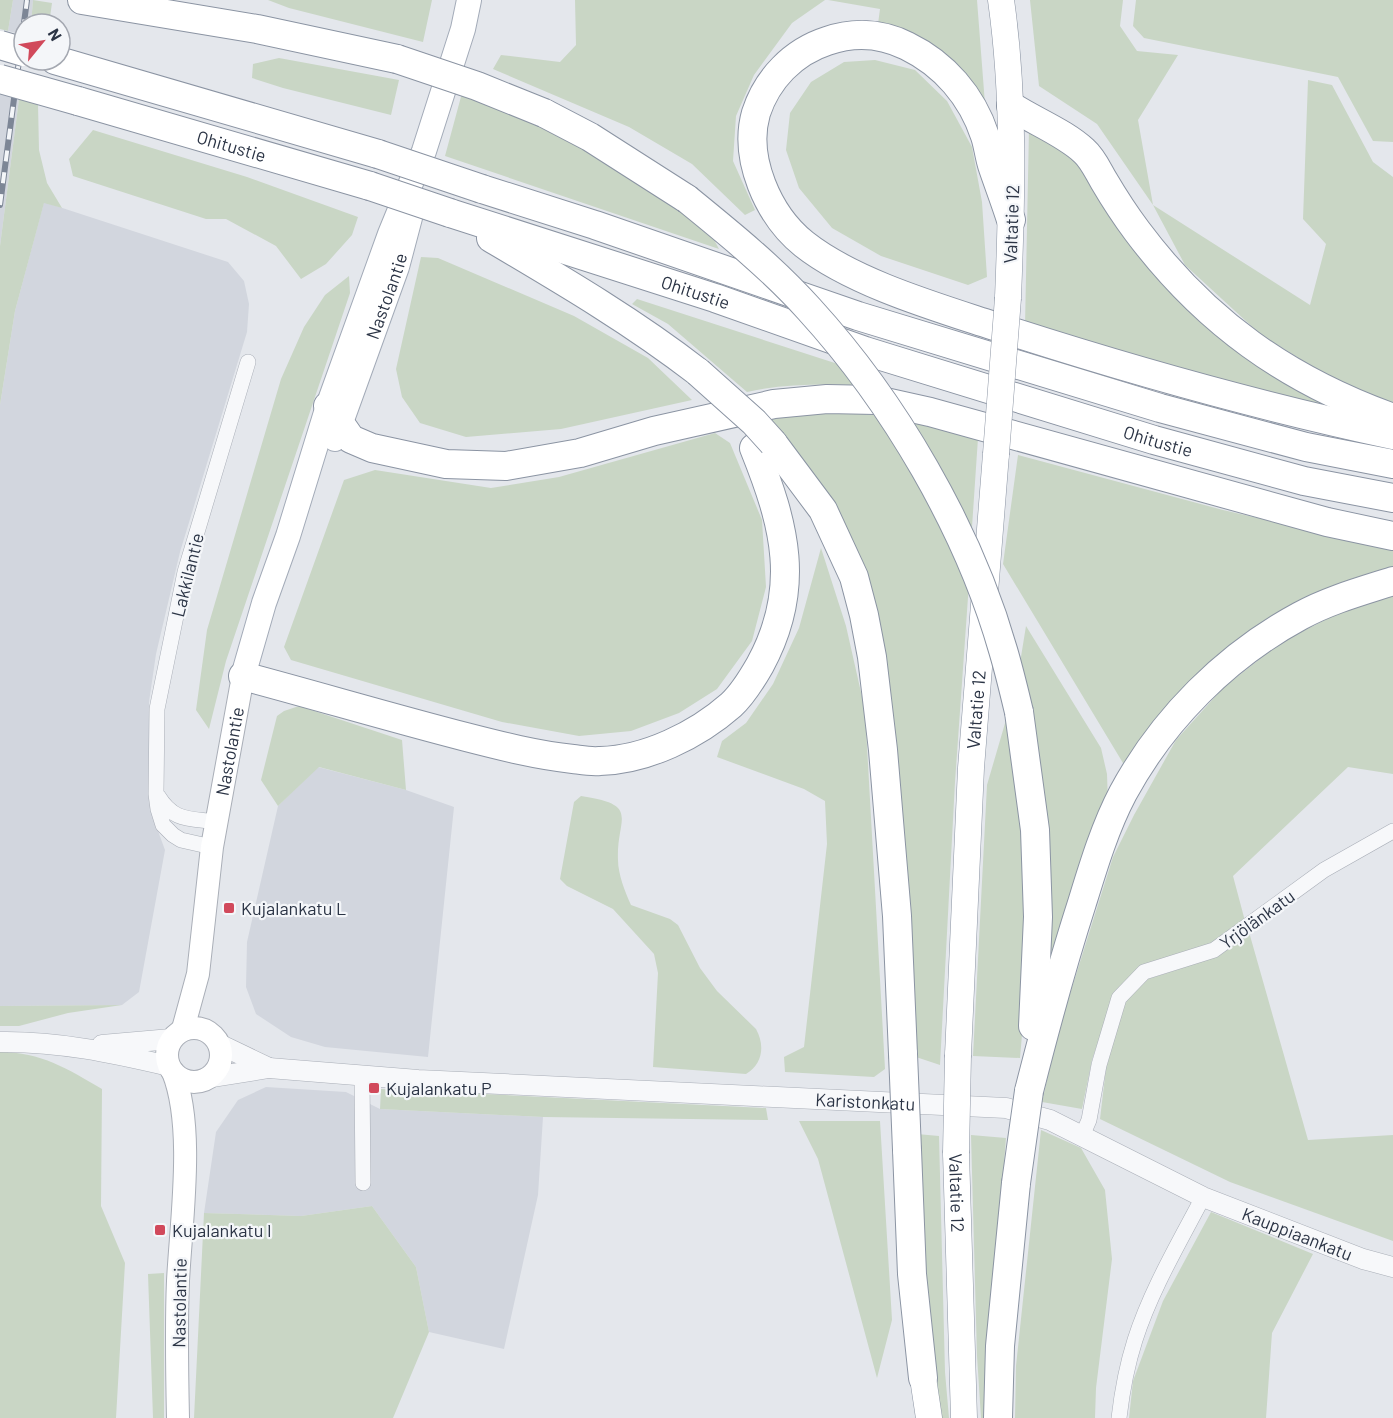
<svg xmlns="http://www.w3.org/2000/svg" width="1393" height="1418" viewBox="0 0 1393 1418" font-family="Barlow,sans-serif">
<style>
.built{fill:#d2d6de}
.green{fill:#c9d6c5}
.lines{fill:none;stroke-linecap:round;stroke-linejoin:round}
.minor-casing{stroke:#a9aeb7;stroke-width:16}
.tertiary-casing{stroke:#a9aeb7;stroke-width:21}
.secondary-casing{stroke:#a9aeb7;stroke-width:24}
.primary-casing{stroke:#a3abb8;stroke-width:26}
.trunk-casing{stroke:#8b94a3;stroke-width:27}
.motorway-casing{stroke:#8b94a3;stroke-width:30}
.minor{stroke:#f7f8fa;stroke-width:15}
.tertiary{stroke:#f7f8fa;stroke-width:20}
.secondary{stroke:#fff;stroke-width:22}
.primary{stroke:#fff;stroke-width:24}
.trunk{stroke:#fff;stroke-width:26}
.motorway{stroke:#fff;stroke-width:28}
.rail-casing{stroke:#7d8696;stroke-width:6}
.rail{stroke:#f4f6f9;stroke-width:4;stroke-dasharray:11;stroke-linecap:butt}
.trunk-bridge-casing{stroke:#8b94a3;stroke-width:27;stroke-linecap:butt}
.motorway-bridge-casing{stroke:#8b94a3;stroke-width:30;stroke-linecap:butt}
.trunk-bridge{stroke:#fff;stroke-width:26}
.motorway-bridge{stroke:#fff;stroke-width:28}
.poi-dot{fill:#d1495b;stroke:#f4f6f9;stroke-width:2}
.labels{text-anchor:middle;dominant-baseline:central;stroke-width:4.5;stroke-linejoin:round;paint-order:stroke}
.street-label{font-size:18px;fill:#2b3445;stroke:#f4f6f9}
.poi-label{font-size:18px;fill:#2b3445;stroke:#f4f6f9;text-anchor:start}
</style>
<rect width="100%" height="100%" fill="#e4e7ec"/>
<path class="built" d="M13,0H33L31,24H24V35L8,31Z
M0,94L19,99L0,246Z
M44,202L228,262L244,281L249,304L247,332L180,552L156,654L149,702L151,812L165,850L139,992L122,1005L0,1006V405L15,311Z
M318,767L406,790L454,807L428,1057L325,1047L291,1037L256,1014L246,987L247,942L278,806Z
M266,1087L346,1092L380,1109L543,1117L538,1195L504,1349L429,1332L416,1267L372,1206L301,1216L204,1213L216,1132L238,1100Z"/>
<path class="green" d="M0,0H13L8,31L0,29Z
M33,0L52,3L49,24H31Z
M268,0H432L423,42L289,8Z
M575,0H825L792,23L754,75L736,116L733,161L755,210L745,215L692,164L629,127L493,69L501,55L560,62L576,45Z
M828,0H977L986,117L878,24L880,9Z
M1030,0H1123L1120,26L1137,51L1178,55L1138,120L1153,205L1310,305L1326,244L1303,219L1308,80L1332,85L1373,162L1393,177V403L1334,380L1260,334L1185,265L1153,205L1097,124L1039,86Z
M1136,0H1393V142L1373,141L1338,77L1144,38L1133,26Z
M279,58L399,80L391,115L283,88L252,78L253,64Z
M875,60L915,70L947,101L972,147L982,202L987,277L968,285L881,256L832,228L799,188L786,150L790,113L811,82L844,62Z
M462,93L511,112L587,149L651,189L711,234L719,249L445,156Z
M19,99L38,104L39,150L47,183L62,208L44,203L15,311L0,405V246Z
M1029,129L1080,157L1164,275L1382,423L1025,326Z
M93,130L247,177L358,217L352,235L326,264L301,279L276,246L226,219H206L73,176L69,159Z
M421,257L438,258L574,316L648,358L692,400L561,429L466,437L420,423L402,397L396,369Z
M349,276L350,293L226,661L209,729L196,710L207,630L281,379L304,327L325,295Z
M637,299L841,365L854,385C818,384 783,384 747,392L668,324L632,304Z
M806,412H847L881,416L914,470L969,583L955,782L940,1065L913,1056L876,629L764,419Z
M906,418L978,438L971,542Z
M715,433L730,443L762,520L766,587L752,641L717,689L679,713L631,731L579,736L502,722L291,660L284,647L344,480L375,470L491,488L559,477Z
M1018,455L1223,510L1370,544L1393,547V571L1322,595L1126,768L1003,564Z
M821,548L846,626L865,710L885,1069L874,1077L785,1072L784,1057L804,1047L827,844L825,801L804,789L717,757L722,741L746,723L773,684L799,628Z
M1393,592V774L1348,767L1233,876L1245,921L1211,947L1114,994L1092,1060L1082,1109L1042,1102L1058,1032L1113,857L1134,815L1176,740L1223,688L1281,642L1357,604Z
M1026,626L1101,748L1107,774L1108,803L1042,1000L1019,669Z
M299,706L402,740L406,790L319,767L278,806L261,780L277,716L284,711Z
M1008,713L1022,797L1030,942L1020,1058L973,1056L987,785Z
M581,796C642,805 616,818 618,860C618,874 625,892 631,905L670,919L678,925L700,968L717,991L756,1029C765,1045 763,1064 746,1074L653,1067L658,973L654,954L613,909L567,886L560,879L574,802Z
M1249,932L1308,1140L1393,1135V1241L1230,1182L1100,1119L1106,1068L1125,1001L1148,979L1219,956Z
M122,1005L68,1013L19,1026H0V1006Z
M0,1052C41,1052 68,1069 102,1089L101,1206L125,1263L116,1418H0Z
M381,1089L766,1108L768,1120L543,1117L380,1109Z
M799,1121H880L892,1320L877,1378L818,1159Z
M1041,1130L1081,1148L1105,1190L1112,1259L1096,1388L1095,1418H1015L1016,1366Z
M917,1134L939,1136L945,1372L949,1418H939L925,1333Z
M971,1135L1006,1138L991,1333L989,1418H981L977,1356Z
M372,1206L416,1267L429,1332L393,1418H194L204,1213L301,1216Z
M1211,1212L1313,1254L1272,1333L1266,1418H1129L1133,1381L1163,1301Z
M164,1273V1418H153L148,1274Z"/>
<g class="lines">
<defs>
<path id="minor" d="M158,796C174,822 189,818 217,822
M212,847L181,840L173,835L163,825L158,809L156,794L157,709L185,572L248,362
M362,1076L363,1183
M1082,1136L1089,1120L1099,1065L1119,998L1144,972L1214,950L1324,870L1393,831
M1119,1418C1122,1392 1127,1365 1135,1340C1151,1290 1179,1243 1203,1197"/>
<g id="tertiary">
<path d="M0,1042C58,1041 113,1053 169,1066"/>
<path d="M219,1044L269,1068"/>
<path d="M102,1045L171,1039"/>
<path id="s1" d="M207,1078L269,1068L418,1080L1006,1108L1050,1120L1203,1197L1363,1259L1393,1267"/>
</g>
<g id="secondary">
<circle cx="194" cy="1055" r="27"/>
<path id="s2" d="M183,1029L198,974L212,847L243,676"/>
<path d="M173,1072C195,1127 181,1221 178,1281C176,1326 177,1372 178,1418"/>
</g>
<g id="primary">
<path id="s3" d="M335,439L397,267L411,214"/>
<path d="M243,676L264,603L288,536L328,406L390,234L424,151L463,29L469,0"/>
</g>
<g id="trunk">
<path d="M1001,0C1015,99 1012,198 1008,298"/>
<path id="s4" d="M958,1055L971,768L996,454"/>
<path id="s5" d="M956,1153L964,1418"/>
<path d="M923,1378L929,1418"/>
</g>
<g id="motorway">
<path d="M82,0L257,29L397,59"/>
<path d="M55,60L378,154"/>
<path id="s6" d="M78,101L370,186"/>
<path d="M1011,106C1034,121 1065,133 1084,151C1093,159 1098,171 1104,181C1114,198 1125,215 1137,231C1205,322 1287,380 1393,418"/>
<path d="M544,113L590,137L687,199"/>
<path d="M482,189L595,225L858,316L1160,408L1306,447L1393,464"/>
<path id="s7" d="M450,213L715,298L865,351L1154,440L1304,481L1393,498"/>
<path d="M1011,220C1005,201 998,183 992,165C989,155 988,145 985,136C972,96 944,64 907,46C881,33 853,32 827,41C793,52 767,79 756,113C743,158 768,215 804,244C852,282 933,306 991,325C1123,368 1257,406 1393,435"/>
<path d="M491,238C562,280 632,321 698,372"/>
<path d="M328,406L351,439L372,448L446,464L506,466L580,453L654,431L774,404L827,399L876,400L930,412L1327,522L1393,536"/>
<path d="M773,443L823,510L854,577L864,615L872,657L883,750L897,916L903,1054"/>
<path d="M243,676C318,696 392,718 466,737C501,746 536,755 573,759C581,760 591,762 600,761C646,760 697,735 731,705C742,695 752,679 760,665C802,588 785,525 754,448"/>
<path d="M1019,712L1035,830L1038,917L1033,1026"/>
<path d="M1029,1091C1045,1028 1062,965 1082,903C1093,867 1105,827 1123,793C1163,719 1226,656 1300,616C1329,600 1362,591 1393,581"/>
<path d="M907,1150L912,1274L923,1378"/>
<path d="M998,1418L1000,1346L1016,1183"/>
</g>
</defs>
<use href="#minor" class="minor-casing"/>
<use href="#tertiary" class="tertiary-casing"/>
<use href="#secondary" class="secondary-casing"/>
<use href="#primary" class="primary-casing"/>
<use href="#trunk" class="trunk-casing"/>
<use href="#motorway" class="motorway-casing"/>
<use href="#minor" class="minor"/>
<use href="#tertiary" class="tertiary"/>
<use href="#secondary" class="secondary"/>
<use href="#primary" class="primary"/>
<use href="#trunk" class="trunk"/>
<use href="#motorway" class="motorway"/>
<defs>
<path id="rail" d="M0,205L27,0"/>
</defs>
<use href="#rail" class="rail-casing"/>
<use href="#rail" class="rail"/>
<defs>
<path id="trunk-bridge" d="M996,454L1008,298
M956,1153L958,1055"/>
<path id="motorway-bridge" d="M0,45L24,52
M397,59L477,86L544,113
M0,79L78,101
M378,154L482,189
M370,186L450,213
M687,199C730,234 772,268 809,309C894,402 968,528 1003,650C1009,670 1014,691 1019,712
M698,372L754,422L773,443
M903,1054L907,1150
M1016,1183L1029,1091"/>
</defs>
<use href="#trunk-bridge" class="trunk-bridge-casing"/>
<use href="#motorway-bridge" class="motorway-bridge-casing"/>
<use href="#trunk-bridge" class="trunk-bridge"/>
<use href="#motorway-bridge" class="motorway-bridge"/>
</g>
<g class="poi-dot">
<rect x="223" y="902" width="12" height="12" rx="3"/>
<rect x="368" y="1082" width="12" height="12" rx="3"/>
<rect x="154" y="1224" width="12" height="12" rx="3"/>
</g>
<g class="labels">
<g class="street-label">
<text stroke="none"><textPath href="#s6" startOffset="160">Ohitustie</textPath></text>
<text transform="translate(1011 224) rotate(-88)">Valtatie 12</text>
<text stroke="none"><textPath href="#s7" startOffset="258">Ohitustie</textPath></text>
<text stroke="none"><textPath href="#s3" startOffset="152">Nastolantie</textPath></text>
<text stroke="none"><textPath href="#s7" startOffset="744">Ohitustie</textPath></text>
<text transform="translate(187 575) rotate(-76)">Lakkilantie</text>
<text stroke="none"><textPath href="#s4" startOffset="346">Valtatie 12</textPath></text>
<text stroke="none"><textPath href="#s2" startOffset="282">Nastolantie</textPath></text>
<text transform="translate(1257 919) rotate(-36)">Yrjölänkatu</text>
<text stroke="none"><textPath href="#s1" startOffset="660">Karistonkatu</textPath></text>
<text stroke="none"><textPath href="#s5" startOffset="40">Valtatie 12</textPath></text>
<text stroke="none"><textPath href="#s1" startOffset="1119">Kauppiaankatu</textPath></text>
<text transform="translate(179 1303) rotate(-89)">Nastolantie</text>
</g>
<g class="poi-label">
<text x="241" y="908">Kujalankatu L</text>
<text x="386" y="1088">Kujalankatu P</text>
<text x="172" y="1230">Kujalankatu I</text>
</g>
</g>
<g transform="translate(42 42) rotate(60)"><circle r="28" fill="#f4f6f9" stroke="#a4a8b1" stroke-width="1.5"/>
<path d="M0-4.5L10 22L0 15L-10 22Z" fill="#d1495b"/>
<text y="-9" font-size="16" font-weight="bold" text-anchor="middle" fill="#2b3445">N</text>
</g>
</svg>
